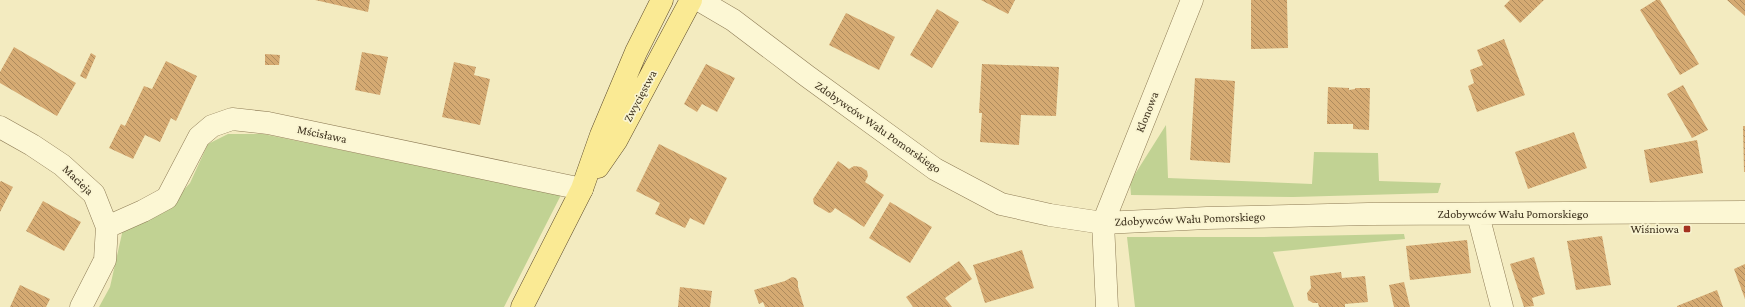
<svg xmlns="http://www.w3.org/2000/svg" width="1745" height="307" viewBox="0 0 1745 307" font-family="'Crimson Pro',serif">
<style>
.green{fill:#c1d293}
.building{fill:url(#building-back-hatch)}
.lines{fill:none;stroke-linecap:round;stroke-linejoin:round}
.minor-casing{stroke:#8e7c56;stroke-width:23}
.major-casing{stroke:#5b492b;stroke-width:23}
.minor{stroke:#fcf7d4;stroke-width:22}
.major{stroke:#faea94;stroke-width:22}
.poi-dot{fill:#a4321f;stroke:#f9f4d1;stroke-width:1.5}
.labels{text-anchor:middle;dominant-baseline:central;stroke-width:3.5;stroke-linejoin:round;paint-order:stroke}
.street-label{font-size:12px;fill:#3c301c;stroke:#f9f4d1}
.poi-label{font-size:12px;fill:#3c301c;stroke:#f9f4d1;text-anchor:end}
</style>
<defs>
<pattern id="building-back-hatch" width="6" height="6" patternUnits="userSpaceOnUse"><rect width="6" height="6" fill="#d5aa72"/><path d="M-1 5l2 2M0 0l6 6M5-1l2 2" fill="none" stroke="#ae8b5d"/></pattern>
</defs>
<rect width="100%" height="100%" fill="#f3ebc0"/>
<path class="green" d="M1166,125L1168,178L1312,184L1314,152L1378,153L1379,181L1441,183L1438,193L1293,197L1131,195L1130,182Z
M228,134H263L561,195L504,307H99L110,287L123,229L163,213L190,183L208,144Z
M1404,234L1405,239L1273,252L1294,307H1135L1127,237H1264Z"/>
<path class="building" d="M315,0H370L368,12Z
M981,0H1015L1008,14Z
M1251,0H1287L1288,48L1251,49Z
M1510,0H1544L1520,23L1504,6Z
M1656,0H1660L1699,64L1680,75L1640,10Z
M1727,0H1745V16Z
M937,9L959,22L932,68L910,55Z
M846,13L895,37L879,70L829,45Z
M1504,39L1525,95L1477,112L1468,86L1474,83L1470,70L1483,65L1477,50Z
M14,47L76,83L57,116L0,83V72Z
M362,52L388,57L380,95L355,90Z
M91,53L96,56L86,79L80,76Z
M265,54L280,55L279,65H265Z
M166,61L197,76L176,121L171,118L160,142L145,135L133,159L109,148L121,124L125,126L144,86L152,89Z
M454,62L476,67L474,75L490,79L480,125L442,117Z
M706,64L735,78L717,112L702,104L697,112L684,104Z
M982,64L1059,67L1056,116L1021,115L1019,145L980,142L982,113H979Z
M1195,78L1235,81L1230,163L1190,160Z
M1683,85L1708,130L1692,138L1667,94Z
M1328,87L1349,88V90L1355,89V88H1370L1369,130L1353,129V124H1327Z
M1743,126H1745V172H1744Z
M1574,132L1587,168L1528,189L1515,152Z
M1697,140L1703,173L1650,183L1644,150Z
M659,144L727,178L704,225L690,218L685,228L655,214L660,203L636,191Z
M838,161L849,169L854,166L861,167L867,171L868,176L865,182L884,195L864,227L835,208L832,212L829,213L814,204L813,199Z
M1,181L13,187L0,212V182Z
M43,201L81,222L64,251L26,231Z
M890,202L932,227L910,263L869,238Z
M1602,236L1611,285L1576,290L1567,241Z
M1467,240L1471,273L1410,280L1406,246Z
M1022,250L1034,288L985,303L973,265Z
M1534,257L1545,294L1532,298L1534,306L1524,307L1510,264Z
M959,261L972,279L945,298L952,307H913L906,297Z
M1745,264V299L1734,269Z
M1341,272L1342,278L1365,276L1368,302L1345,304V307H1319L1318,303H1313L1308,300L1307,293L1311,288L1310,276Z
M792,277L796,278L798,282V287L804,307H765L763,302L759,304L754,290L785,281Z
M1404,282L1410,307H1394L1389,285Z
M20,285L50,299L46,307H10Z
M680,287L712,291L710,307H678Z
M1717,290L1723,307H1677V306Z"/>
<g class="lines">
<defs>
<path id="minor" d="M699,0L733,20L807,76L935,169L1001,204L1050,215L1103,223L1207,218L1368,214L1745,212
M0,127L32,145L62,165L94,194L107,227L105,260L81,307
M1478,215L1502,307
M107,227L143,211L167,198L199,137L212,126L232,119L268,123L582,189
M1107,307L1103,223L1192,0"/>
<path id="major" d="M598,167L616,141L691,0
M522,307L582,189L601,135L636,52L662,0"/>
</defs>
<use href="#minor" class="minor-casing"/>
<use href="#major" class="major-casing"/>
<use href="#minor" class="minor"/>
<use href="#major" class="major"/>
</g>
<rect class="poi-dot" x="1683" y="225" width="8" height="8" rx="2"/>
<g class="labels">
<g class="street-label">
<text transform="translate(640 96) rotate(-62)">Zwycięstwa</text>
<text transform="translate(1147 112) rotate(-68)">Klonowa</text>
<text transform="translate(878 127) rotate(35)">Zdobywców Wału Pomorskiego</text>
<text transform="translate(322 134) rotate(12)">Mścisława</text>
<text transform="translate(78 180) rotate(44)">Macieja</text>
<text x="1513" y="214">Zdobywców Wału Pomorskiego</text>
<text transform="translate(1190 219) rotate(-2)">Zdobywców Wału Pomorskiego</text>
</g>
<g class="poi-label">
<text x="1679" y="229">Wiśniowa</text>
</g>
</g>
</svg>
